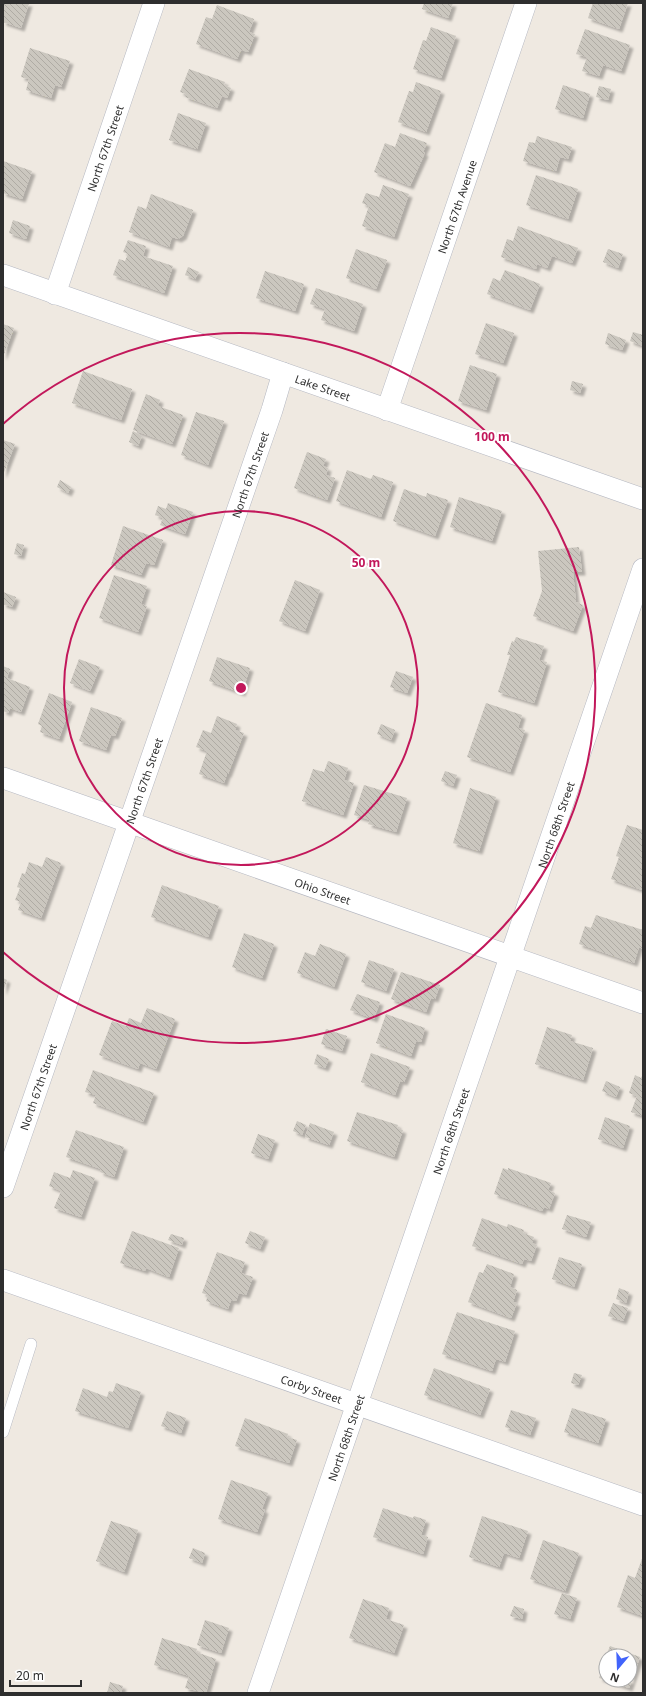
<svg xmlns="http://www.w3.org/2000/svg" width="646" height="1696" viewBox="0 0 646 1696" font-family="'Noto Sans',sans-serif">
<style>
.building{fill:url(#building-back-hatch);filter:url(#shadow)}
.lines{fill:none;stroke-linecap:round;stroke-linejoin:round}
.lane-casing{stroke:#b4b7c1;stroke-width:12}
.street-casing{stroke:#b4b7c1;stroke-width:22}
.lane{stroke:#fff;stroke-width:11}
.street{stroke:#fff;stroke-width:21}
.ring{fill:none;stroke:#c2185b;stroke-width:2}
.labels{text-anchor:middle;dominant-baseline:central;stroke-width:4;stroke-linejoin:round;paint-order:stroke}
.street-label{font-size:11px;fill:#2e2e2e;stroke:#fff}
.centre{fill:#c2185b;stroke:#fff;stroke-width:2}
.ring-label{font-size:12px;text-anchor:middle;font-weight:bold;fill:#c2185b;stroke:#fff;stroke-width:4;stroke-linejoin:round;paint-order:stroke}
</style>
<defs>
<pattern id="building-back-hatch" width="6" height="6" patternUnits="userSpaceOnUse"><rect width="6" height="6" fill="#cbc7bf"/><path d="M-1 5l2 2M0 0l6 6M5-1l2 2" fill="none" stroke="#afaba4"/></pattern>
<filter id="shadow"><feDropShadow dx="3.5" dy="3.5" stdDeviation="1" flood-color="#0004"/></filter>
</defs>
<rect width="100%" height="100%" fill="#efe9e1"/>
<path class="building" d="M3,3H29L21,28L3,22Z
M424,3H453L448,18L422,9Z
M593,3H628L619,29L588,18Z
M217,5L254,19L249,32L255,34L248,52L241,50L237,59L196,44L206,17L212,19Z
M431,27L456,36L441,78L413,69L423,40L426,41Z
M585,29L630,45L621,71L603,65L599,76L582,71L587,57L576,54Z
M30,48L70,61L61,87L55,85L51,98L26,90L29,79L21,77Z
M189,69L225,82L224,85L231,88L227,98L222,96L217,108L185,97L186,94L180,92Z
M416,82L441,91L426,132L398,122L409,91L413,92Z
M563,85L590,94L583,118L555,109Z
M599,86L611,89L608,100L596,97Z
M178,113L206,123L197,149L169,140Z
M400,133L427,143L423,152L425,153L410,186L374,172L385,143L395,147Z
M537,136L572,147L568,159L560,157L556,171L523,161L529,142L535,143Z
M3,161L32,171L22,199L3,193Z
M536,175L578,189L568,219L526,205Z
M383,185L409,194L394,237L362,226L369,206L362,203L366,193L379,197Z
M151,194L193,210L183,236L178,239L172,237L169,247L129,232L138,206L146,209Z
M13,220L30,226L26,239L9,233Z
M518,226L578,248L572,263L552,256L547,268L537,264L536,269L501,257L507,239L513,241Z
M128,240L146,246L143,256L173,266L164,293L113,275L119,259L125,261L128,254L123,252Z
M356,249L387,260L376,289L346,278Z
M608,249L623,254L618,268L603,262Z
M188,267L199,272L195,279L185,275Z
M505,270L540,284L530,310L487,294L493,278L500,281Z
M265,271L304,284L295,311L256,298Z
M316,288L363,304L354,331L321,320L325,309L310,304Z
M486,323L514,333L503,363L475,354Z
M3,324L14,328L3,357Z
M633,332L643,335V346L630,341Z
M608,333L626,340L622,350L605,344Z
M470,365L497,374L486,410L458,401Z
M83,371L132,389L121,420L72,403Z
M572,381L583,384L580,393L570,390Z
M146,394L160,400L158,406L183,415L172,444L133,430Z
M196,412L224,421L208,465L181,455Z
M133,431L142,436L138,446L129,442Z
M3,440L15,444L3,475Z
M307,452L326,459L323,466L328,468L326,475L335,478L327,500L294,488Z
M347,470L371,479L373,475L393,482L381,517L336,501Z
M60,480L71,487L68,493L57,487Z
M404,489L426,497L427,493L448,500L435,536L393,521Z
M459,497L502,511L492,541L450,527Z
M168,503L193,512L185,534L160,525L163,518L155,515L158,506L166,509Z
M123,526L163,540L154,565L146,563L141,575L111,565Z
M17,543L24,545L21,556L14,554Z
M579,547L582,572H573L576,602L583,605L573,631L533,616L542,591L538,551Z
M114,575L147,586L141,604L147,606L138,632L99,618Z
M295,580L320,590L305,631L279,621Z
M3,592L16,597L12,607L3,604Z
M516,637L544,646L539,660L547,662L534,703L498,692L510,655H507L512,641L514,642Z
M217,657L250,668L242,693L209,681Z
M79,659L100,667L90,691L70,683Z
M3,666L10,669L7,678L30,687L21,712L10,708L8,713L3,711Z
M396,671L413,677L407,693L390,687Z
M49,693L72,702L59,739L40,732L42,726L38,724Z
M486,703L522,715L518,728L525,730L510,772L467,757Z
M91,707L122,718L115,736L111,735L106,750L79,741Z
M217,716L237,724L235,730L244,733L228,774H227L224,783L199,774L207,751L196,747L203,730L211,733Z
M381,724L395,730L391,740L377,734Z
M328,761L348,768L344,780L354,783L343,815L302,801L313,769L324,772Z
M445,771L457,775L453,786L441,781Z
M364,785L407,798L396,832L368,824L370,820L354,815Z
M470,788L496,797L479,851L453,843Z
M627,825L643,830L642,890L611,879L619,857L616,856Z
M46,857L61,863L41,918L18,910L21,902L15,900L20,888L17,887L22,873L25,874L29,862L42,867Z
M162,885L219,906L208,937L151,917Z
M596,915L643,930V949L639,947L634,963L579,944L585,926L591,928Z
M244,933L274,944L262,978L232,967Z
M320,944L346,954L334,987L297,973L305,952L315,956Z
M369,960L394,969L386,991L361,982Z
M401,972L440,985L435,999L431,998L426,1012L391,999Z
M3,978L7,980L3,992Z
M357,994L380,1002L374,1019L350,1010Z
M147,1008L175,1019L156,1069L140,1063L138,1069L99,1055L112,1021L126,1026L129,1018L141,1023Z
M386,1014L425,1028L421,1042L416,1041L411,1056L376,1043Z
M547,1027L572,1035L570,1041L593,1048L583,1080L535,1064Z
M326,1029L347,1036L342,1051L321,1044Z
M371,1053L410,1067L404,1082L400,1081L395,1095L361,1082Z
M317,1054L329,1059L325,1068L314,1064Z
M93,1070L154,1093L143,1122L93,1103L96,1095L85,1092Z
M643,1074V1116L631,1112L637,1096L629,1093L635,1075L641,1078Z
M606,1081L620,1087L616,1097L602,1091Z
M357,1112L398,1125L397,1128L403,1130L394,1157L347,1141Z
M605,1117L630,1126L623,1148L598,1139Z
M297,1121L306,1125L302,1135L293,1131Z
M310,1123L334,1132L329,1145L305,1137Z
M76,1130L124,1147L114,1177L100,1172L101,1169L66,1157Z
M258,1134L275,1140L268,1159L251,1153Z
M503,1168L508,1170V1168L551,1183L548,1190L555,1193L549,1209L544,1207L542,1211L494,1194Z
M73,1170L95,1178L81,1217L54,1208L61,1191L49,1186L54,1172L70,1178Z
M567,1215L591,1222L586,1237L562,1229Z
M482,1218L507,1227L508,1224L524,1230L523,1233L534,1237L532,1243L537,1245L531,1261L524,1259L522,1264L472,1246Z
M132,1231L179,1248L169,1277L146,1268L145,1271L120,1263Z
M250,1231L265,1237L260,1249L245,1243Z
M171,1234L184,1238L182,1245L168,1240Z
M217,1252L245,1262L241,1273L253,1277L246,1295L239,1293L236,1301L231,1300L228,1309L206,1301L208,1295L202,1293Z
M559,1257L582,1264L574,1287L552,1279Z
M487,1264L514,1274L510,1287L517,1290L513,1302L517,1303L511,1318L468,1302L479,1272L483,1273Z
M619,1288L629,1292L626,1303L616,1299Z
M613,1303L628,1308L623,1321L608,1316Z
M457,1312L515,1331L505,1362L496,1359L492,1371L442,1354Z
M434,1368L490,1389L480,1415L424,1395Z
M574,1373L582,1375L578,1385L571,1383Z
M116,1383L141,1392L128,1428L75,1411L83,1388L107,1397L109,1391L113,1392Z
M572,1408L606,1419L598,1443L564,1432Z
M511,1410L536,1418L530,1435L505,1427Z
M167,1411L186,1418L181,1433L161,1426Z
M245,1418L288,1434L287,1437L297,1440L289,1463L235,1446Z
M231,1480L268,1493L262,1509L265,1510L257,1532L218,1519Z
M383,1508L413,1518L414,1516L426,1520L421,1535L428,1537L423,1554L373,1537Z
M482,1516L528,1531L519,1558L504,1553L499,1567L469,1557Z
M111,1521L138,1530L124,1572L96,1561Z
M543,1540L579,1553L565,1591L530,1579Z
M193,1548L205,1553L202,1563L189,1558Z
M643,1556V1616L617,1607L628,1575L635,1578Z
M562,1593L577,1598L570,1619L554,1614Z
M363,1599L389,1608L386,1619L404,1625L394,1653L349,1638Z
M514,1606L524,1609L522,1619L510,1616Z
M205,1620L229,1628L221,1653L197,1645Z
M162,1638L197,1649L196,1652L216,1659L206,1693L185,1688L189,1676L154,1665Z
M610,1646L640,1657L629,1688L606,1680H630V1656H606Z
M606,1658V1680L599,1678Z
M110,1682L123,1686L121,1693H107Z"/>
<g class="lines">
<defs>
<path id="lane" d="M3,1432L31,1344"/>
<g id="street">
<path id="s1" d="M3,275L643,499"/>
<path id="s2" d="M55,294L154,3"/>
<path id="s3" d="M387,410L526,3"/>
<path id="s4" d="M3,778L643,1003"/>
<path id="s5" d="M3,1187L272,410L283,373"/>
<path id="s6" d="M3,1280L643,1505"/>
<path id="s7" d="M258,1693L643,569"/>
</g>
</defs>
<use href="#lane" class="lane-casing"/>
<use href="#street" class="street-casing"/>
<use href="#lane" class="lane"/>
<use href="#street" class="street"/>
</g>
<g class="ring">
<circle cx="241" cy="688" r="177"/>
<path d="M3 424A355 355 0 1 1 3 952"/>
</g>
<g class="labels">
<g class="street-label">
<text stroke="none"><textPath href="#s2" startOffset="154">North 67th Street</textPath></text>
<text stroke="none"><textPath href="#s3" startOffset="215">North 67th Avenue</textPath></text>
<text stroke="none"><textPath href="#s1" startOffset="339">Lake Street</textPath></text>
<text stroke="none"><textPath href="#s5" startOffset="754">North 67th Street</textPath></text>
<text stroke="none"><textPath href="#s5" startOffset="430">North 67th Street</textPath></text>
<text stroke="none"><textPath href="#s7" startOffset="918">North 68th Street</textPath></text>
<text stroke="none"><textPath href="#s4" startOffset="339">Ohio Street</textPath></text>
<text stroke="none"><textPath href="#s5" startOffset="106">North 67th Street</textPath></text>
<text stroke="none"><textPath href="#s7" startOffset="594">North 68th Street</textPath></text>
<text stroke="none"><textPath href="#s6" startOffset="327">Corby Street</textPath></text>
<text stroke="none"><textPath href="#s7" startOffset="270">North 68th Street</textPath></text>
</g>
</g>
<circle cx="241" cy="688" r="6" class="centre"/>
<g class="ring-label">
<text x="492" y="441">100 m</text>
<text x="366" y="567">50 m</text>
</g>
<rect width="646" height="1696" fill="none" stroke="#2e2e2e" stroke-width="8"/>
<g transform="translate(618 1668) rotate(199)"><circle r="19" fill="#ffffff" stroke="#ababab"/>
<path d="M0-3L7 15L0 10L-7 15Z" fill="#4264fb"/>
<text y="-6" font-size="11" font-weight="bold" text-anchor="middle" fill="#2e2e2e">N</text>
</g>
<path d="M10 1680v6h71v-6" fill="none" stroke="#2e2e2e" stroke-width="2"/>
<text x="16" y="1680" font-size="12" fill="#2e2e2e" stroke="#ffffff" stroke-width="3" paint-order="stroke">20 m</text>
</svg>
